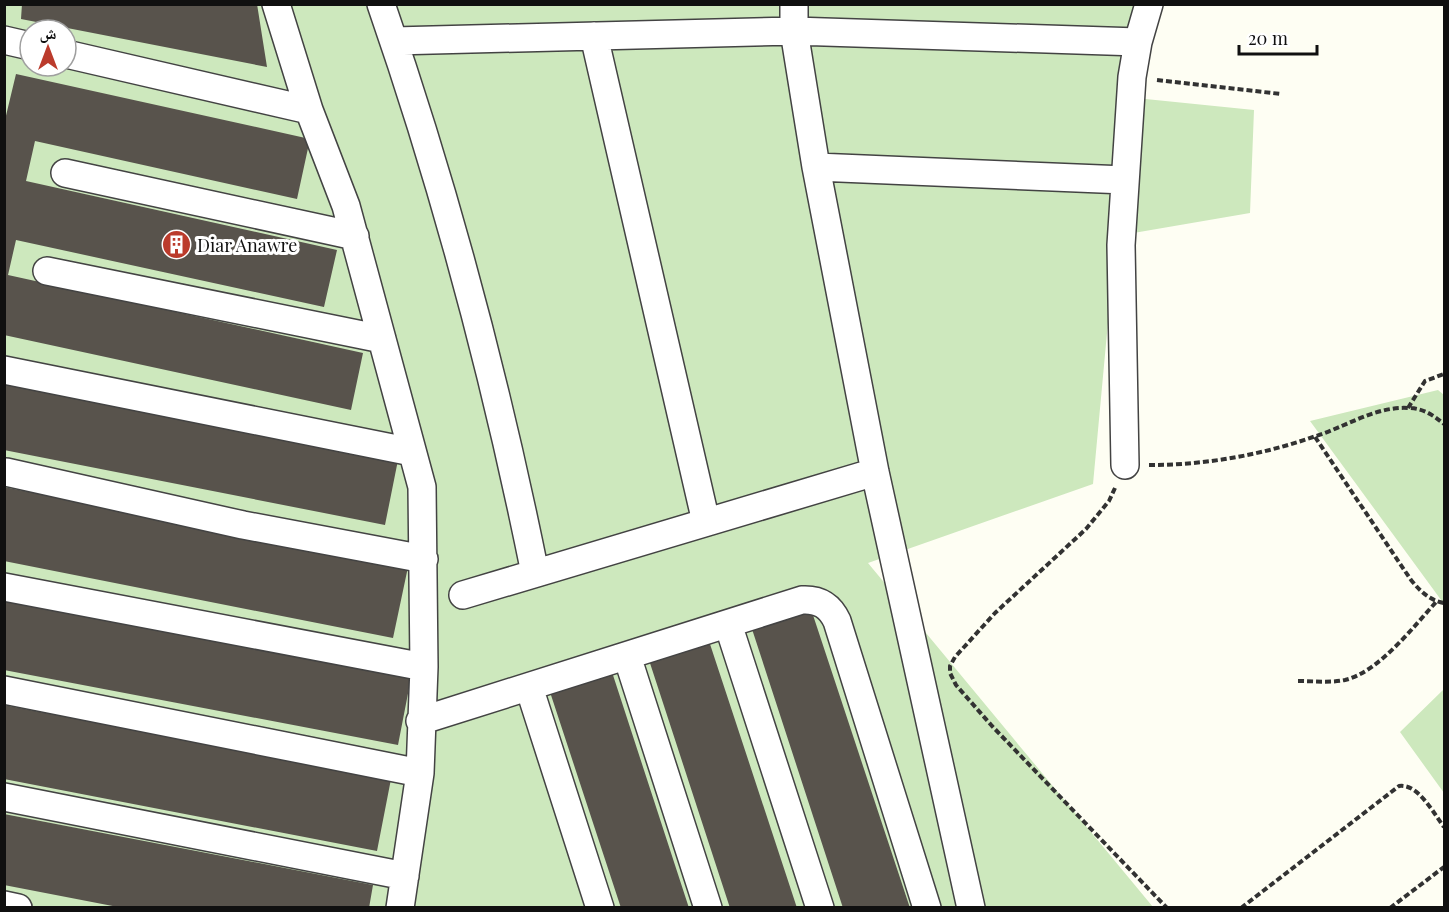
<svg xmlns="http://www.w3.org/2000/svg" width="1449" height="912" viewBox="0 0 1449 912" font-family="'Playfair Display','Noto Naskh Arabic',serif">
<style>
.green{fill:#cde8bd;fill-rule:evenodd}
.building{fill:#58534c}
.lines{fill:none;stroke-linecap:round;stroke-linejoin:round}
.minor-casing{stroke:#434343;stroke-width:30}
.path{stroke:#323232;stroke-width:4;stroke-dasharray:6 3;stroke-linecap:butt}
.minor{stroke:#fff;stroke-width:27}
.labels{text-anchor:middle;dominant-baseline:central;stroke-width:6;stroke-linejoin:round;paint-order:stroke}
.poi-label{font-size:18px;fill:#101010;stroke:#fff;text-anchor:start}
</style>
<rect width="100%" height="100%" fill="#fefef3"/>
<path class="green" d="M5,5H1144L1116,96L1254,110L1250,213L1116,236L1093,484L868,563L1153,907L5,908ZM30,30H66V66H30Z
M1438,390L1444,395V604L1310,421Z
M1444,689V793L1400,732Z"/>
<path class="building" d="M22,4H257L267,67L21,19Z
M16,74L310,139L297,199L35,141L26,181L337,250L324,307L16,240L8,275L363,353L351,410L4,335V124Z
M4,382L398,460L385,525L4,450Z
M4,487L408,567L393,638L4,561Z
M4,600L411,678L398,745L4,670Z
M810,606L910,908H843L751,626Z
M708,638L797,908H730L648,657Z
M611,669L689,908H621L549,689Z
M4,705L391,779L377,851L4,779Z
M4,814L373,885L369,908H123L4,885Z"/>
<g class="lines">
<defs>
<path id="minor" d="M276,4L309,110
M381,4C446,191 496,380 535,573
M794,4V31L816,167L875,472L971,908
M594,36L706,522
M4,40L30,46
M394,41L794,31L1138,42
M66,54L309,110L346,206L422,487L424,667L420,773L400,908
M816,167L1125,180
M65,173L355,236
M47,271L382,339
M4,370L412,452
M1125,465L1121,245L1132,77L1138,42L1149,4
M6,472L243,525L424,559
M4,587L424,667
M463,595L875,472
M728,624L820,908
M627,656L708,908
M529,687L600,908
M4,690L420,773
M420,721L802,600C819,599 830,606 837,621L927,908
M4,797L405,876
M4,905L18,908"/>
</defs>
<use href="#minor" class="minor-casing"/>
<path class="path" d="M1157,80L1281,94
M1408,408L1425,381L1444,374
M1315,437L1411,580C1421,592 1429,600 1444,603
M1149,465C1206,465 1262,455 1316,436C1345,427 1376,406 1408,408C1423,408 1433,415 1444,424
M1115,488L1109,501L1086,529L995,613L955,657L950,666V673L956,685L992,726L1167,908
M1298,681C1314,681 1330,683 1345,680C1379,672 1414,626 1437,601
M1241,908L1399,786C1418,783 1434,814 1444,827
M1390,908L1444,867"/>
<use href="#minor" class="minor"/>
</g>
<defs>
<symbol id="building-disc" viewBox="-11 -11 22 22"><circle r="9.5" fill="#bb3b2c" stroke="#fff"/><path d="M-4-6H4V6H1V3H-1V6H-4ZM-2.5-4.3h1.7v1.8h-1.7ZM.8-4.3h1.7v1.8H.8ZM-2.5-1h1.7V.8h-1.7ZM.8-1h1.7V.8H.8Z" fill="#fff"/></symbol>
</defs>
<g fill-rule="evenodd">
<use href="#building-disc" x="160" y="228" width="33" height="33"/>
</g>
<g class="labels">
<g class="poi-label">
<text x="197" y="245">Diar Anawre</text>
</g>
</g>
<rect width="1449" height="912" fill="none" stroke="#101010" stroke-width="12"/>
<g transform="translate(48 48)"><circle r="28" fill="#ffffff" stroke="#9f9f9f" stroke-width="1.5"/>
<path d="M0-4.5L10 22L0 15L-10 22Z" fill="#bb3b2c"/>
<text y="-9" font-size="16" font-weight="bold" text-anchor="middle" fill="#101010">ش</text>
</g>
<path d="M1239 45v9h78v-9" fill="none" stroke="#101010" stroke-width="3"/>
<text x="1248" y="45" font-size="18" fill="#101010" stroke="#ffffff" stroke-width="4.5" paint-order="stroke">20 m</text>
</svg>
